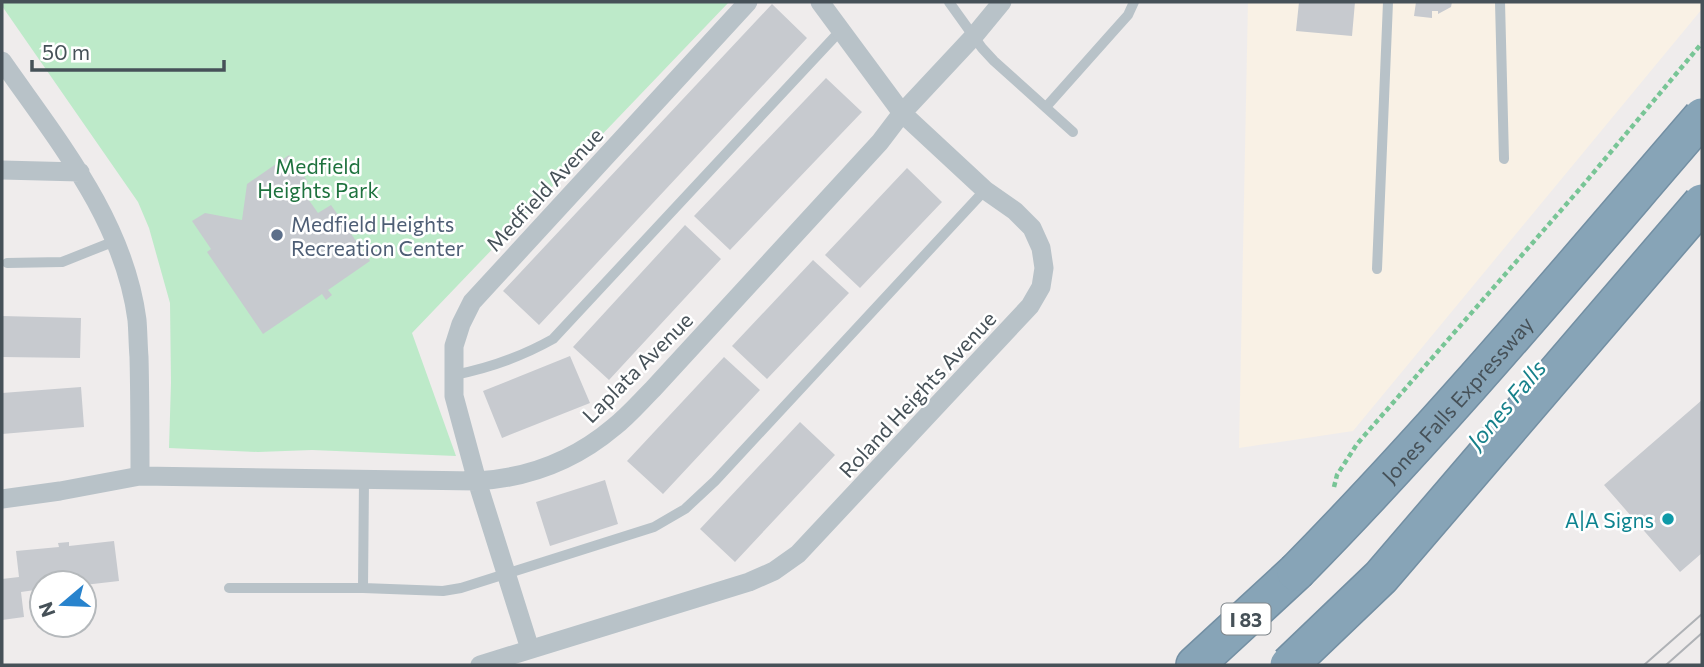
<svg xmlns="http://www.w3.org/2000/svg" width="1704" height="667" viewBox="0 0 1704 667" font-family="Commissioner,sans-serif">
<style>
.commercial{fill:#f9f1e5}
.green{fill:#bdeac9}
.pier{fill:#efecec}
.building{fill:#c7cacf}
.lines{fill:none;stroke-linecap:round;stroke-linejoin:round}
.highway-casing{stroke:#738fa3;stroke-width:40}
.path{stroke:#78c596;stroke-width:4.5;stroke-dasharray:5 3.5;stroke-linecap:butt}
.lane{stroke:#b8c2c8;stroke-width:10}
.street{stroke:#b8c2c8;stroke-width:19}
.highway{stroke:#87a4b7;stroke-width:37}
.tram{stroke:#afb2b6;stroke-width:2}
.highway-bridge-casing{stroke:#738fa3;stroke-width:40;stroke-linecap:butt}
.highway-bridge{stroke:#87a4b7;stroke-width:37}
.service-dot{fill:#5c6f8a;stroke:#fff;stroke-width:2.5}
.culture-dot{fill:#0f9aa8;stroke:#fff;stroke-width:2.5}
.labels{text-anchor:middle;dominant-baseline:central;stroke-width:5;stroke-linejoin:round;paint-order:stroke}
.shield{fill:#fff;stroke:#7e858a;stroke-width:2}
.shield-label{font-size:19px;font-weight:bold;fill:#465158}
.park-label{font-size:21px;fill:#1e723e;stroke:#fff}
.street-label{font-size:21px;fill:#465158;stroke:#fff}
.service-label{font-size:21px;fill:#4e5e75;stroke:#fff;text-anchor:start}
.culture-label{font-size:21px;fill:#0d838f;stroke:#fff;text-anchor:end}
.water-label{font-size:23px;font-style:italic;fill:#17818b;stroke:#fff}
</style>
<rect width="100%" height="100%" fill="#efecec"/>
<path class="commercial" d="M1248,2H1702V9L1353,431L1239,448Z"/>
<path class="green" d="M2,2H729L412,333L456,456L312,450L258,452L169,448L171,383L170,303L149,228L138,202L2,6Z"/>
<path class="pier" d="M1702,120V223L1430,544L1425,570L1366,635L1363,626L1361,576L1369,538L1390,501Z"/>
<path class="building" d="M1299,2H1355L1352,36L1296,31Z
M1416,2H1452L1451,7L1438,14V11H1432V18L1414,16Z
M772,4L807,38L539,325L503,291Z
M826,78L862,112L730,250L694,216Z
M289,155L308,182L298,189L303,198L306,196L318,213L331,205L370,261L328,290L332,295L326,300L322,294L263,334L207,252L211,249L192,221L205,213L242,220L247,184Z
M907,168L942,202L860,288L825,255Z
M685,225L721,259L609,380L573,347Z
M813,260L849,293L767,379L732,346Z
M2,316L81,318L80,358L2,357Z
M570,356L590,403L502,438L483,391Z
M724,357L760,390L663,494L627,461Z
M81,387L84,427L2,434V393Z
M1702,400V553L1680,572L1604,485Z
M800,422L835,455L735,562L700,529Z
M605,480L618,524L550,546L536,502Z
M114,541L119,581L84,585V583H42V589L21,592L24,617L2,620V579L19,577L16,551L59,547L58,543L69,542V546Z"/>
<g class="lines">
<defs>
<path id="highway" d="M1195,665L1296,572"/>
</defs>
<use href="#highway" class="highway-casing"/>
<path class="path" d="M1334,487L1337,475L1357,444L1584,184L1702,43"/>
<path class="lane" d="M949,2L982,48L994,61L1073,132
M1500,2L1504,159
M1046,107L1111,34L1128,15L1134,2
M7,263L62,262L115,241
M1377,269L1388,2
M454,375C490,368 521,357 553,339L841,30
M229,588H363L443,591L461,588L654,527L685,509L715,481L985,190
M363,588L364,480"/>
<path class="street" d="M2,61C57,140 124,220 137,320C138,332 138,345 139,357C140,397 140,436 140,476
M2,170L80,172
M2,499L60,491L140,476L477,481C528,478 575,460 614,427C628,416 640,402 653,389L880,142L902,113L974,36L1002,2
M530,649L477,481L454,396V346L461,324L472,302L748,2
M480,665L749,582L774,571L798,554L1030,306L1041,287L1044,268L1041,248L1032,228L1015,211L985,190L902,113L820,2"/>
<use href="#highway" class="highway"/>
<path class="tram" d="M1644,665L1702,614
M1666,665L1702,633"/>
<defs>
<g id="highway-bridge">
<path id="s1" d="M1296,572C1439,427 1569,271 1702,117"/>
<path d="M1289,665L1381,577L1702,203"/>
</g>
</defs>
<use href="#highway-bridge" class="highway-bridge-casing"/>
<use href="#highway-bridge" class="highway-bridge"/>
</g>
<circle class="service-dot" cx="277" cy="235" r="7"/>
<circle class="culture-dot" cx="1668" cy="519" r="7"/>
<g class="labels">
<rect class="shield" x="1221.5" y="603.5" width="49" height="31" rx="5"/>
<g class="shield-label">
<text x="1246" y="619">I 83</text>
</g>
<g class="park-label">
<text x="318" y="165">Medfield<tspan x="318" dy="24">Heights Park</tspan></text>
</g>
<g class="street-label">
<text transform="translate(544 189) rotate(-47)">Medfield Avenue</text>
<text transform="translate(637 367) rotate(-45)">Laplata Avenue</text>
<text transform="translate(917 394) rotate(-47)">Roland Heights Avenue</text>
<text stroke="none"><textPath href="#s1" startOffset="236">Jones Falls Expressway</textPath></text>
</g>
<g class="service-label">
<text x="291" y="223">Medfield Heights<tspan x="291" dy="24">Recreation Center</tspan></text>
</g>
<g class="culture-label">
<text x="1654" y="519">A|A Signs</text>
</g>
<g class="water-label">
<text transform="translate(1506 404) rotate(-50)">Jones Falls</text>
</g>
</g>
<rect width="1704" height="667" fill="none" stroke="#465158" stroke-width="7"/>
<g transform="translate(63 604) rotate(251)"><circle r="33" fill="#ffffff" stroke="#b5b9bc" stroke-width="2"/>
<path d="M0-5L12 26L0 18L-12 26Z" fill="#2883cd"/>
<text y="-10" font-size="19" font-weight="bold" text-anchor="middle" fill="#465158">N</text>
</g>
<path d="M32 60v10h192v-10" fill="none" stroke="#465158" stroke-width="3.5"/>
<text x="42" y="60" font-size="21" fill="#465158" stroke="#ffffff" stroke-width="5" paint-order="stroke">50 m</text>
</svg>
